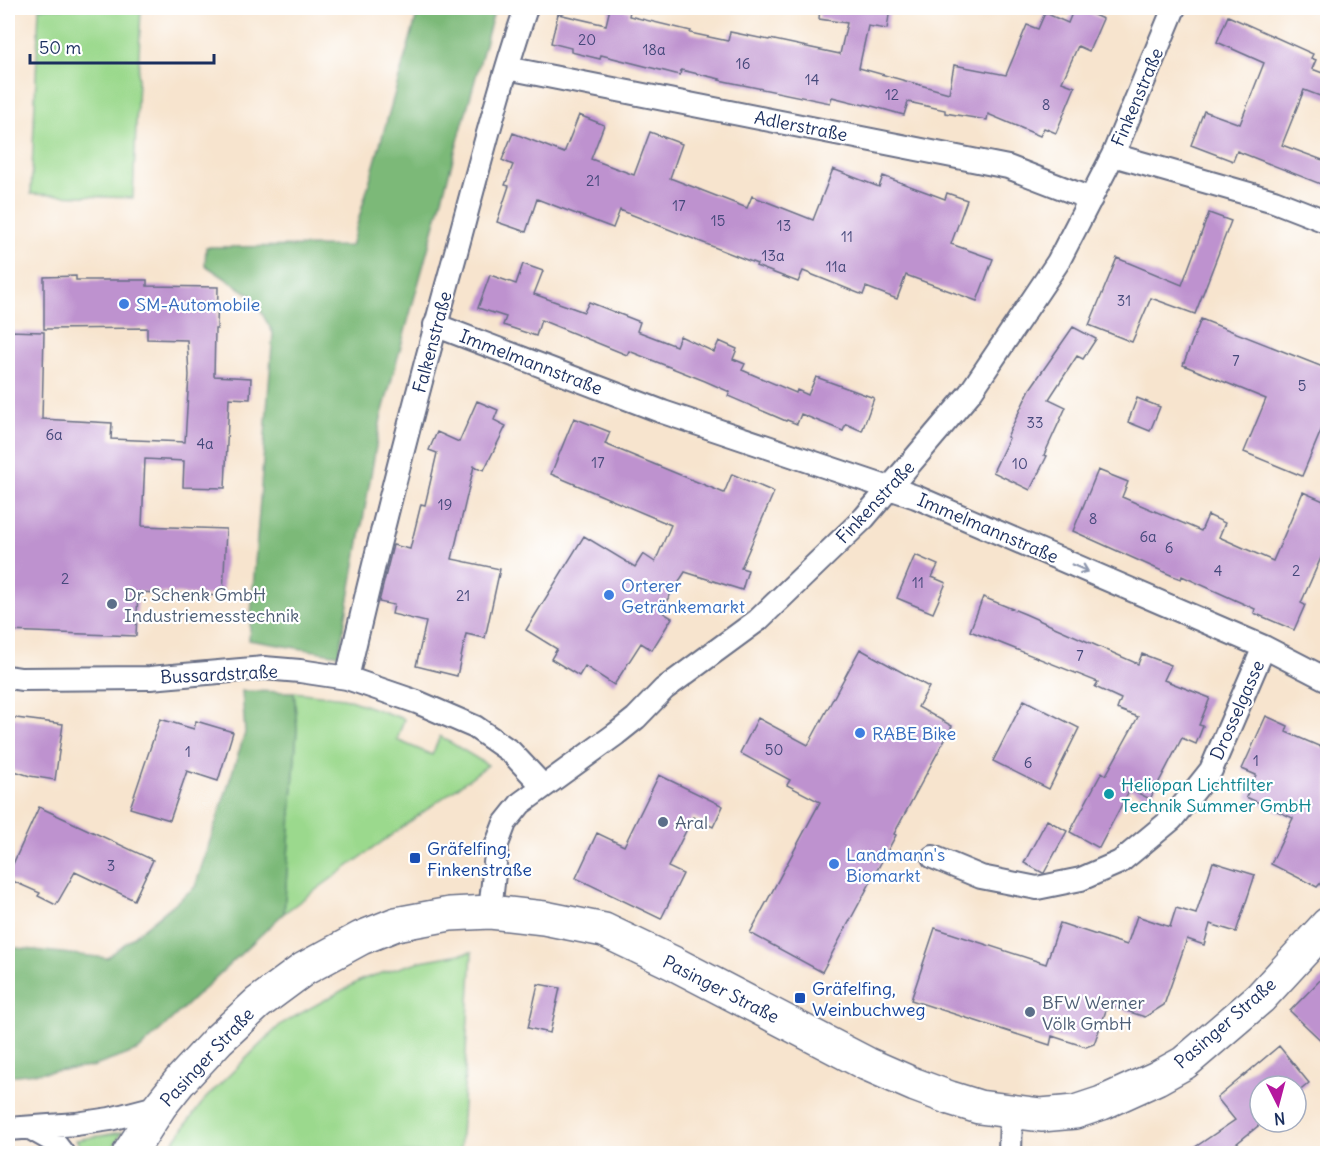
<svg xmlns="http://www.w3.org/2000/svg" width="1335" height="1161" viewBox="0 0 1335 1161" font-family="Delius,sans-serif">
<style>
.green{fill:#9bd98d;stroke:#5b8476;stroke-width:1.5}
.forest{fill:#7cb978;stroke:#4c746b;stroke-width:1.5}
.building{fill:#be92cf}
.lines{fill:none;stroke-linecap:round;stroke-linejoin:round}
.street-casing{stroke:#686e85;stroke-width:26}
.secondary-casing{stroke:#686e85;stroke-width:36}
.street{stroke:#fff;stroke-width:22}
.secondary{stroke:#fff;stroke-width:33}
.oneway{stroke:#8d97ae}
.shop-dot{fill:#3f7fe0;stroke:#fff;stroke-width:2}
.service-dot{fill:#5c6f8a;stroke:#fff;stroke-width:2}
.culture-dot{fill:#0f9aa8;stroke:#fff;stroke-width:2}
.transit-dot{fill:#1a4fb4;stroke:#fff;stroke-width:2}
.labels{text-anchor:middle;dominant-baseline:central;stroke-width:4.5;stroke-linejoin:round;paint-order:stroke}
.number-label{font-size:15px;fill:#44487a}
.street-label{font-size:18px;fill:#1b2f5e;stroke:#fff}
.shop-label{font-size:18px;fill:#366cbe;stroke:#fff;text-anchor:start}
.service-label{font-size:18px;fill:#4e5e75;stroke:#fff;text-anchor:start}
.culture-label{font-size:18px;fill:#0d838f;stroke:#fff;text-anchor:start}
.transit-label{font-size:18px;fill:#164399;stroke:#fff;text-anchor:start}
</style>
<rect width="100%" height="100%" fill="#fff"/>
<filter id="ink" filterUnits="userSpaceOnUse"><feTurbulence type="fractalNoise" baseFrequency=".0167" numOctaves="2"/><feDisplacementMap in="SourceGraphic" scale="12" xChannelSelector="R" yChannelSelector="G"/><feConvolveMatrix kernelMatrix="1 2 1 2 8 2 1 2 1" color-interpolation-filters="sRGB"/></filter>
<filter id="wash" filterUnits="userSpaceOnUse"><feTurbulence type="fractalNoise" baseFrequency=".008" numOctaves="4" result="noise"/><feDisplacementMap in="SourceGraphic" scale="24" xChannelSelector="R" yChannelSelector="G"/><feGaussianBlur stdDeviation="1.35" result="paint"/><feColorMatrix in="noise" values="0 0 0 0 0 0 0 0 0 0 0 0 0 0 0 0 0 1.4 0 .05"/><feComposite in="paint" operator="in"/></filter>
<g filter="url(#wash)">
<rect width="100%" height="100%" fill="#f7e4ce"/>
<path class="green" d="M39,8H141L133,198L31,194Z
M294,692L344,698L404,719L397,740L432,755L440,736L488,765L284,913L297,729Z
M472,952L460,1153H165L205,1099L281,1024L363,979L421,961Z
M122,1132L110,1153H86L76,1140Z"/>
<path class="forest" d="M419,8H495L381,418L339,655L249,640L273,333L252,296L205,265L206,247L351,246Z
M242,691L294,692L297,729L284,913L139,1050L92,1067L8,1076V947L107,958L195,887L245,733Z"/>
<g id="blocks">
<path class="building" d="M610,8L630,11L629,16L691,31L690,33L728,41L730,32L769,40L770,39L840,54L847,23L819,19L820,8H890L887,29L868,26L859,68L949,93L954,65L1006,75L1027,25L1038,29L1045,13L1068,23L1074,8H1077L1103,19L1089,51L1078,46L1062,82L1075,87L1056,133L1044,128L1040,136L988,114L987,120L945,113V110L908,102L904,115L865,104L864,105L832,97L830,103L719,80L720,79L681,70L680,75L601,55L600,59L571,52V48L551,43L558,14L606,25Z
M1228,16L1313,54L1311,58L1316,60L1312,69L1328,75V99L1304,90L1282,145L1328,162V187L1237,151L1233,161L1191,145L1204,111L1240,124L1264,63L1217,42Z
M579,115L604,125L591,159L634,175L650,132L682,144L670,178L747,208L752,196L813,220L833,169L879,187L883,176L945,199L947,193L967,200L951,244L993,259L977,301L906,275L897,299L866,287L863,295L803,271L798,282L756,266L757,264L620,210L613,228L537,199L526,232L497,222L509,186L505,185L513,165L502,160L513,133L564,153Z
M1209,213L1231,221L1195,314L1151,298L1132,342L1089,325L1117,258L1182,285Z
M523,264L543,271L534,294L584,312L589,302L640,322L637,331L676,346L680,336L714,352L719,341L737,349L733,359L745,364L742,370L796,393L797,390L808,395L816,377L874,398L862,431L846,424L843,431L801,414L797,424L787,420L786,421L728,396L730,392L705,381L629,351L627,355L541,320L536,336L503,325L506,317L478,308L490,275L516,284Z
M76,276V280H147V286L218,287L217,329H215L214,376L251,378L250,399L229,398L225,488L183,487L184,461L145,459L142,526L226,529L223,596L138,592L136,636L8,631V331L44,332L42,419L112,423L111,439L185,442L189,375L187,340L147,339V328L44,329V277Z
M1201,319L1328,369V414L1302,476L1244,452L1266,399L1183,365Z
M1073,327L1096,339L1083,359L1077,356L1049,399L1066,407L1044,455L1047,456L1030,490L993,472L1009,438L1007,437L1030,389Z
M1137,398L1160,407L1150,431L1128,422Z
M477,401L498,410L494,420L506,426L484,470L474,466L452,559L500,569L485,638L466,634L457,676L416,666L426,622L392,614L394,605L379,602L393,545L410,549L421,504L425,505L437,453L429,450L437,432L459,442Z
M574,418L610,432L605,444L724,493L732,474L774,492L741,568L748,570L742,590L685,572L660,611L672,618L652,650L641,643L614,685L585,666L579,676L551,659L557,649L526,630L584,536L635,567L643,554L655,562L671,525L551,474Z
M1098,470L1128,482L1122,497L1201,531L1208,515L1225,523L1219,537L1273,561L1303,492L1328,503V542L1301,603L1305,605L1294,630L1254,613L1255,609L1182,576L1181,579L1173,576L1073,531Z
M915,555L938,565L932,577L946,583L933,613L897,598Z
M983,597L1025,614L1138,664L1142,654L1171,665L1164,680L1210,698L1199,725L1203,726L1196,744L1182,738L1150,799L1130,789L1099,848L1070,832L1102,772L1106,775L1138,717L1117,709L1121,699L1095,687L1098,682L970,631Z
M860,649L929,687L918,707L952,726L894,834L896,835L822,972L750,933L820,802L787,785L790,780L740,753L758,718L808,745Z
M1024,700L1079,728L1049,789L993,761Z
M1266,716L1288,726L1286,732L1328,750V875L1317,887L1271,864L1293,818L1246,797L1256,775L1242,769Z
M8,717L63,724L55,780L30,776L8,769Z
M160,719L194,729L196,721L233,732L218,781L187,771L170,820L130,808Z
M659,775L723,806L713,827L693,817L668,867L683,874L661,919L576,878L597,833L624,846Z
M39,807L153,860L134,900L75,872L56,905L38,896L40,893L8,879V875Z
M1047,820L1067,831L1044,873H1043L1024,863Z
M1213,862L1255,875L1236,932L1210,924L1204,945L1187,939L1164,1005L1145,1017L1108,1005L1094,1044L1086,1047L1052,1036L1050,1045L911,1000L935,928L1046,964L1060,923L1127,945L1137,916L1170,927L1176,908L1196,914Z
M1328,972V1047L1290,1011Z
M538,984L560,988L550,1033L528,1028Z
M1279,1046L1309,1083L1296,1094V1086H1260V1122H1263L1236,1144L1243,1154H1185L1235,1120L1217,1098Z"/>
</g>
</g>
<g filter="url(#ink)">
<use href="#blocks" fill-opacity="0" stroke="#686e85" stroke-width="1.5"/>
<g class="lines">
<defs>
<path id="street" d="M507,68L1008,167L1091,199
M1113,155L1274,201L1328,222
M435,325L663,412L916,497L1264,647L1328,680
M8,677L21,679L150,678L264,668L300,671L347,678L417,702L475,727L511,752L543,786
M347,678C380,535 417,393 456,252C478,170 499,88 526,8
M933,857L981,877L1037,888L1081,879L1120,862L1172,819L1211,770L1264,647
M490,912L497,844L505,823L521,803L616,734L636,718L664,689L758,620L864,518L970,393L1058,262L1113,155L1174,8
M30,1128L53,1141L63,1154
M8,1129L76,1124L110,1119L160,1106
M1010,1154L1011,1112"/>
<path id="secondary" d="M129,1154L160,1106L180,1081L218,1040L258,1003L304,969L361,938L396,924L450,914L490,912L544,918L604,930L673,963L867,1064L915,1085L950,1098L979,1107L1041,1115L1075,1112L1102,1103L1157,1078L1184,1063L1260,998L1328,924"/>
</defs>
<use href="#street" class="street-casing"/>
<use href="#secondary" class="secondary-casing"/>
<use href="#street" class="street"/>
<use href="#secondary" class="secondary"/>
</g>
<defs><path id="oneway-shaft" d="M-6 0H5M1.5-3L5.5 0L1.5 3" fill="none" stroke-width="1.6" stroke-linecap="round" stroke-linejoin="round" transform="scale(1.5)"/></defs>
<use class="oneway" href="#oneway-shaft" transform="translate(1080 568) rotate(23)"/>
</g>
<g class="shop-dot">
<circle cx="124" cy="304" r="6"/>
<circle cx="609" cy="595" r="6"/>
<circle cx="860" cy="733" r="6"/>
<circle cx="834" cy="864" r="6"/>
</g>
<g class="service-dot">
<circle cx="112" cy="604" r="6"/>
<circle cx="663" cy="822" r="6"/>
<circle cx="1030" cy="1012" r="6"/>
</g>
<circle class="culture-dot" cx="1109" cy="794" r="6"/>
<g class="transit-dot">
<rect x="409" y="852" width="12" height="12" rx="3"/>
<rect x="794" y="992" width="12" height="12" rx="3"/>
</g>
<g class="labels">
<g class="number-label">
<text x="587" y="39">20</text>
<text x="654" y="49">18a</text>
<text x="743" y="63">16</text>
<text x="812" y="79">14</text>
<text x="892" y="94">12</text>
<text x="1046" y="104">8</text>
<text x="593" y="180">21</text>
<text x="679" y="205">17</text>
<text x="718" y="220">15</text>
<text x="784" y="225">13</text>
<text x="847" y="236">11</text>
<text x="773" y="255">13a</text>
<text x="836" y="266">11a</text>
<text x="1124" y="300">31</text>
<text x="1236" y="360">7</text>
<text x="1302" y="385">5</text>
<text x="1035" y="422">33</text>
<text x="54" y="434">6a</text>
<text x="205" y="443">4a</text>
<text x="598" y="462">17</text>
<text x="1020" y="463">10</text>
<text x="445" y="504">19</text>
<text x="1093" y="518">8</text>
<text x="1148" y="536">6a</text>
<text x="1169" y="547">6</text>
<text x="1218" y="570">4</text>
<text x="1296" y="570">2</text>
<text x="65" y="578">2</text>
<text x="918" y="582">11</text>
<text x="463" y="595">21</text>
<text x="1080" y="655">7</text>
<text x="774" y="749">50</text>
<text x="188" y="751">1</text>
<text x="1256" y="760">1</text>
<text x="1028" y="762">6</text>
<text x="111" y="865">3</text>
</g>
<g class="street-label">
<text transform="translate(1137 97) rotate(-67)">Finkenstraße</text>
<text transform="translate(801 126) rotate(11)">Adlerstraße</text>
<text transform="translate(432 342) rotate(-75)">Falkenstraße</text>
<text transform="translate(531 362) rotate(21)">Immelmannstraße</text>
<text transform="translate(875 502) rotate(-47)">Finkenstraße</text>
<text transform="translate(988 528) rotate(23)">Immelmannstraße</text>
<text transform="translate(219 674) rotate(-3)">Bussardstraße</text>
<text transform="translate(1237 710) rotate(-66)">Drosselgasse</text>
<text transform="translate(721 989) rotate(27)">Pasinger Straße</text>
<text transform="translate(1225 1023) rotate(-41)">Pasinger Straße</text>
<text transform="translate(207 1057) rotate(-47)">Pasinger Straße</text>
</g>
<g class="shop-label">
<text x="136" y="304">SM-Automobile</text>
<text x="621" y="585">Orterer<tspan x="621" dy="21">Getränkemarkt</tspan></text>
<text x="872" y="733">RABE Bike</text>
<text x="846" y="854">Landmann's<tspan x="846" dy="21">Biomarkt</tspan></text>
</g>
<g class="service-label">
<text x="124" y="594">Dr. Schenk GmbH<tspan x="124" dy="21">Industriemesstechnik</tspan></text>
<text x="675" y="822">Aral</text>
<text x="1042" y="1002">BFW Werner<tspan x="1042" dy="21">Völk GmbH</tspan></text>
</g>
<g class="culture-label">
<text x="1121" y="784">Heliopan Lichtfilter<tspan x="1121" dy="21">Technik Summer GmbH</tspan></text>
</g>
<g class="transit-label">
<text x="427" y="848">Gräfelfing,<tspan x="427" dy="21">Finkenstraße</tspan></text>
<text x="812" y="988">Gräfelfing,<tspan x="812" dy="21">Weinbuchweg</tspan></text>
</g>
</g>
<rect width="1335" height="1161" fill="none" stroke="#fff" stroke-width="30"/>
<g transform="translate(1278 1104) rotate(174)"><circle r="28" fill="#ffffff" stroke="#a4acbf" stroke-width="1.5"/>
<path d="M0-4.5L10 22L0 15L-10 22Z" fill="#b5179e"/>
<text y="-9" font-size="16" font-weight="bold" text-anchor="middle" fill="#1b2f5e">N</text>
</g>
<path d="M30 54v9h184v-9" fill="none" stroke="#1b2f5e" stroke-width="3"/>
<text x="39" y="54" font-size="18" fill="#1b2f5e" stroke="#ffffff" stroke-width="4.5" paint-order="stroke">50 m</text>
</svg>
